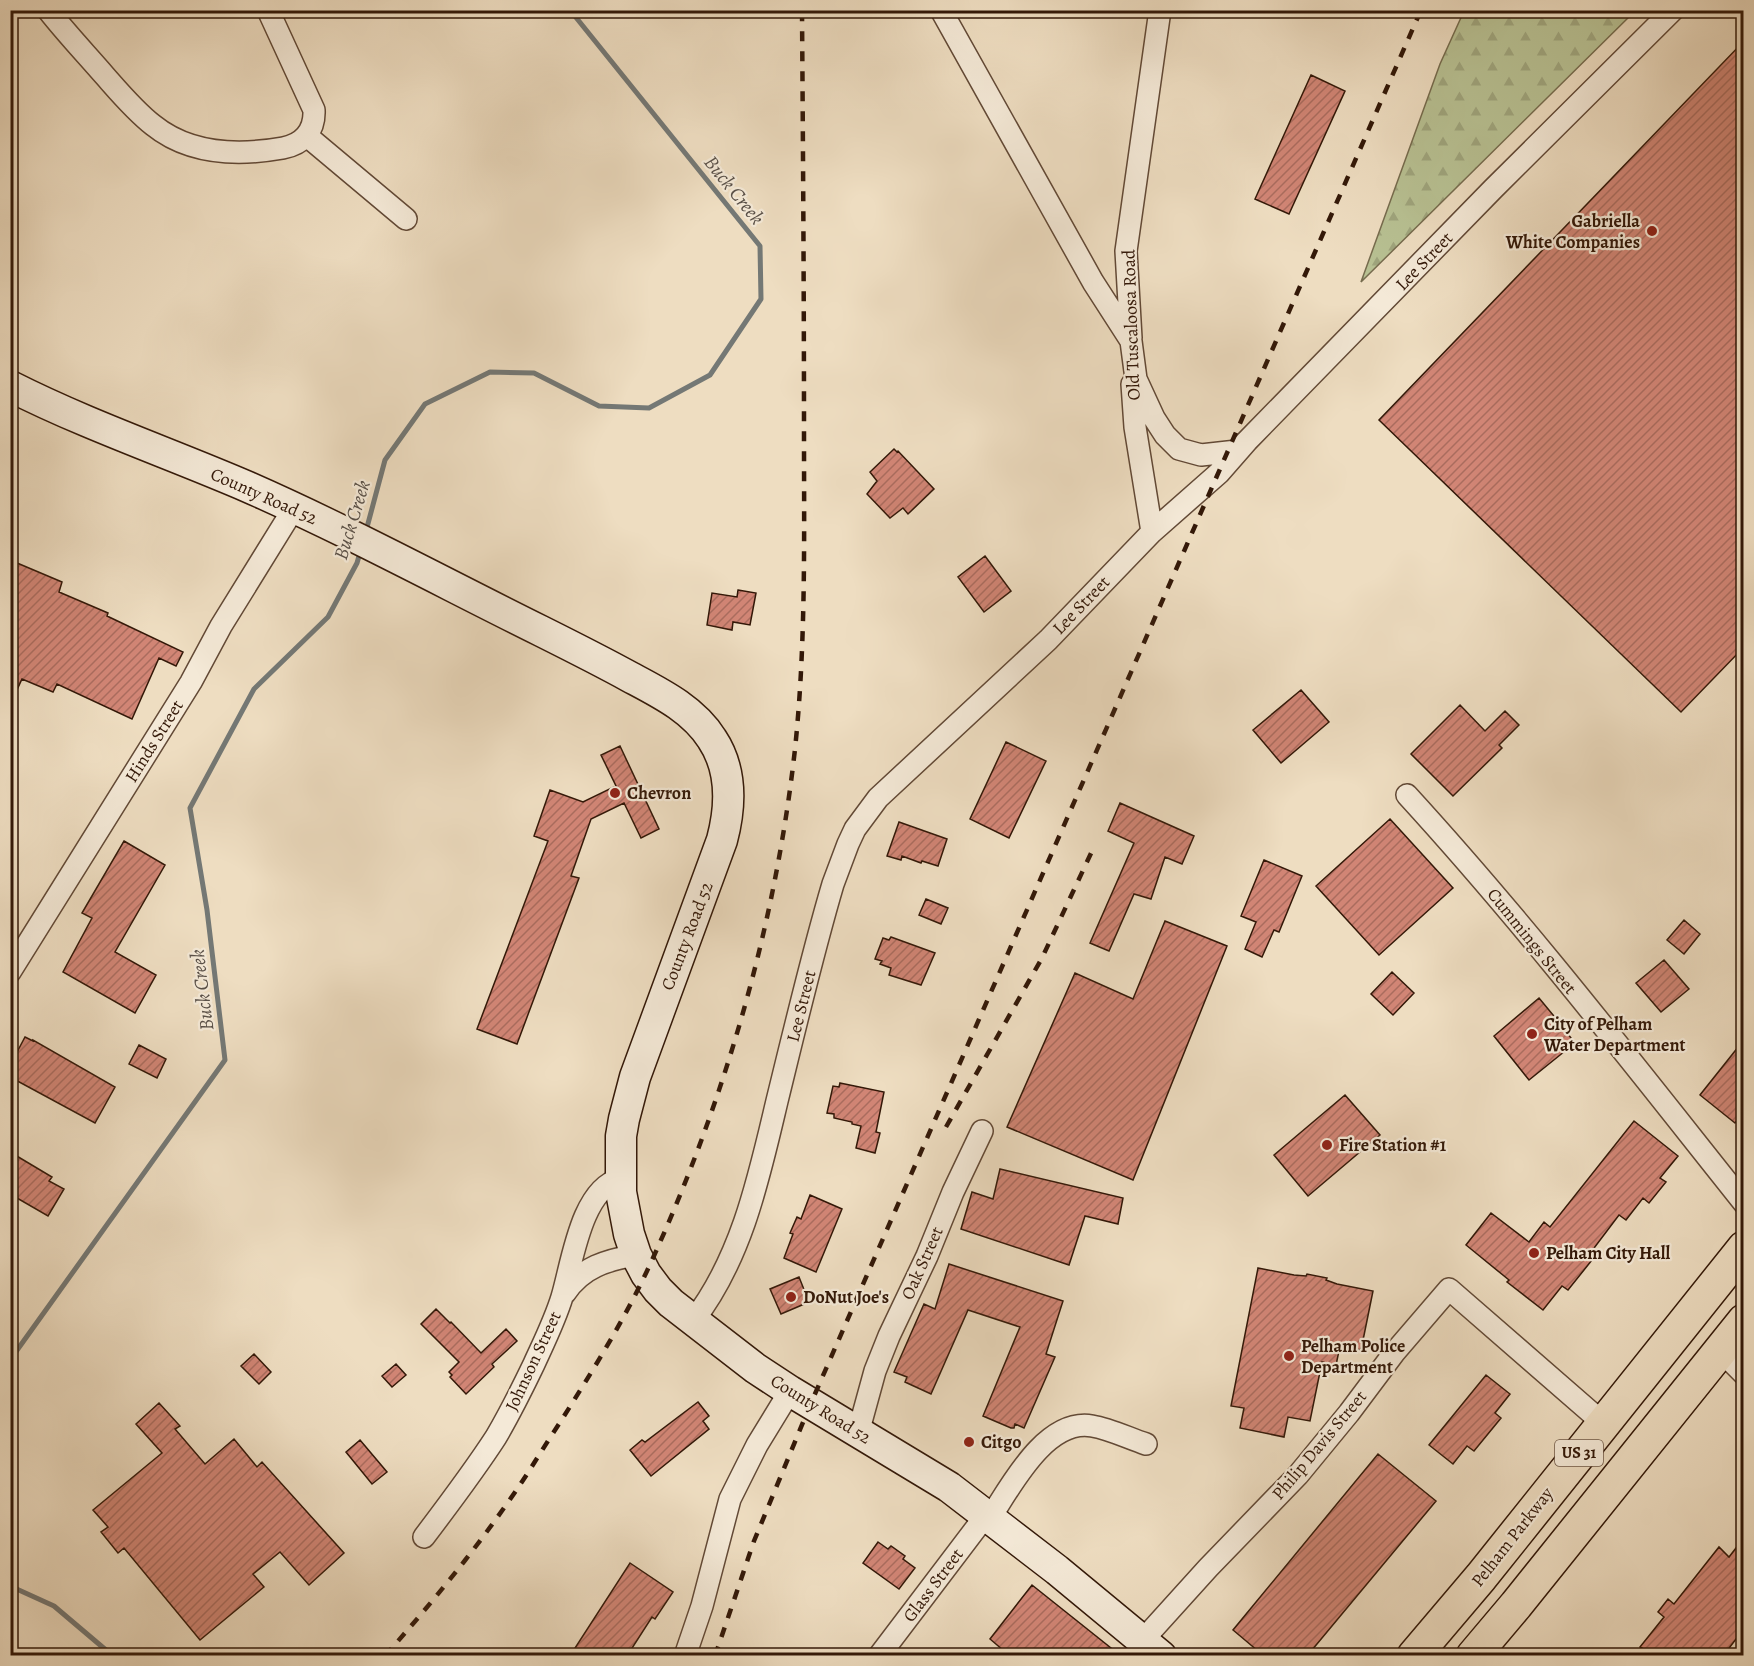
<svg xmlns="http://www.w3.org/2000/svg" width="1754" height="1666" viewBox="0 0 1754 1666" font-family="Alegreya,serif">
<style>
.forest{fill:url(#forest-firs);stroke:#766c4e;stroke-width:1.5}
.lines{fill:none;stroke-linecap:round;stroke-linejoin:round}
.stream{stroke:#747875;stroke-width:5}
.building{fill:url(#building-hatch);stroke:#331808;stroke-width:1.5}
.street-casing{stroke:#624936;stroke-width:24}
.secondary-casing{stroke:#331808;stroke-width:33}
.primary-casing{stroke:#331808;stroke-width:36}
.street{stroke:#f4e9d7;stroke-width:21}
.secondary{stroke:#f4e9d7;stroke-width:30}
.primary{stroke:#eeddc1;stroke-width:33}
.rail{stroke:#331808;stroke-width:4.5;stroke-dasharray:10 10;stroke-linecap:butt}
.poi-dot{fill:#8f2418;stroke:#f4e9d7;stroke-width:2}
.labels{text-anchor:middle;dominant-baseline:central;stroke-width:4.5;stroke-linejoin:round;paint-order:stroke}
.shield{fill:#f4e9d7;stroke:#6d5746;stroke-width:1.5}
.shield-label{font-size:16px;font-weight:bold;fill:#331808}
.poi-label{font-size:18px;font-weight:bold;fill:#331808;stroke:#f4e9d7;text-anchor:start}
.street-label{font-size:18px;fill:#331808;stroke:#f4e9d7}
.water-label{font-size:20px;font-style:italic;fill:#595048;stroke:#f4e9d7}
</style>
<defs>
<pattern id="forest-firs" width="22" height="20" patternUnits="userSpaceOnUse" patternTransform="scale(1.5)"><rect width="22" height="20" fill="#b8c193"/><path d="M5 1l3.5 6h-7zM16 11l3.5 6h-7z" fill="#9fa57d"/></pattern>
<pattern id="building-hatch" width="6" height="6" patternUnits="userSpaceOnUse" patternTransform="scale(1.5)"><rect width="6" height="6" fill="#d18575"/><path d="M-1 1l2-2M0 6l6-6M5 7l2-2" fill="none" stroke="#aa6c5e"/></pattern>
</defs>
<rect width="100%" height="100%" fill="#eeddc1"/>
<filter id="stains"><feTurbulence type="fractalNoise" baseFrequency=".00333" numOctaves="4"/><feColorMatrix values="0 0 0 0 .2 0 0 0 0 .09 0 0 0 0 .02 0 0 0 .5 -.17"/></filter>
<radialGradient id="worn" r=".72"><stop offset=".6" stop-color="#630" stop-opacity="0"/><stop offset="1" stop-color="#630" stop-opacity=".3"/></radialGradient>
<path class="forest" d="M1464,11H1635L1361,282L1440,64Z"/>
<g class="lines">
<path class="stream" d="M366,531L385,460L425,404L490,372L534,373L599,406L649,408L710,375L761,299L760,246L570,10
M10,1360L225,1060L207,910L190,808L254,689L328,617L357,563L361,549
M10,1586L54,1606L113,1656"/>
</g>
<path class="building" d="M1743,42V648L1681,712L1379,420Z
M1311,75L1345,91L1289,214L1255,199Z
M894,449L897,452L898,451L934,489L908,514L903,508L890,518L867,494L877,481L870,472Z
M985,556L1011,591L984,612L958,577Z
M10,560L62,582L59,592L108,613L107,616L183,652L176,666L159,658L132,719L57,684L53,692L22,679L10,705Z
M738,590L756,593L750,625L733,622L732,630L707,625L712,593L737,597Z
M1301,690L1329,722L1281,763L1253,730Z
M1460,705L1485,731L1505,711L1519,725L1499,745L1502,748L1453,796L1411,754Z
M1006,742L1046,761L1009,838L970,819Z
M620,746L659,829L641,838L624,803L591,819L571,876L579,878L517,1044L477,1029L548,841L534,836L550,790L583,802L616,786L601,755Z
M1120,803L1194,836L1182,864L1165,857L1151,899L1134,894L1109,951L1090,943L1134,843L1108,831Z
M1390,819L1453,888L1379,955L1316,886Z
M899,822L947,839L938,866L922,861L921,863L902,856L901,860L887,856Z
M124,841L165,865L115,952L156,975L135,1013L63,972L92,918L82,913Z
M1264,860L1302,876L1279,932L1274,930L1262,957L1245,949L1256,922L1241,916Z
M926,899L948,908L941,924L919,915Z
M1684,920L1700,934L1684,954L1667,940Z
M1165,921L1227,946L1133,1180L1007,1127L1075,973L1133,999Z
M891,937L935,953L921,985L889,975L891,968L880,964L882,961L875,959L883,938L889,940Z
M1664,960L1689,989L1661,1012L1636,983Z
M1392,972L1414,993L1393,1015L1371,994Z
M1539,998L1558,1021L1560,1019L1570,1031L1567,1033L1575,1043L1529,1080L1494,1036Z
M25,1037L33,1041V1040L115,1087L95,1123L10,1077V1050L16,1054Z
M1743,1041V1112L1735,1123L1700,1095Z
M139,1045L166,1059L157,1078L129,1064Z
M840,1083L884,1092L876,1132L880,1133L875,1153L856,1148L861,1126L852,1124V1122L834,1118V1114L827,1113L833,1086L839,1087Z
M1345,1095L1380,1135L1308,1196L1274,1155Z
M1634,1121L1678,1156L1660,1178L1666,1182L1649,1203L1643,1198L1626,1220L1619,1215L1591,1252L1596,1255L1568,1290L1562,1286L1543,1310L1507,1282L1509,1280L1466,1245L1491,1213L1529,1242L1544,1222L1550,1227Z
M10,1152L52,1177L49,1181L64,1189L48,1216L10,1194Z
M1000,1169L1123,1198L1118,1224L1085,1216L1069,1265L961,1229L972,1192L993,1199Z
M810,1195L842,1209L816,1272L784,1258L793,1234L790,1233L797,1217L801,1219Z
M949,1264L1063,1301L1046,1354L1055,1357L1024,1428L1015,1424L1014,1428H1011L983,1416L1020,1327L968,1310L931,1394L905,1382L907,1377L894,1372L924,1304L935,1309Z
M1258,1268L1294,1275L1306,1276L1307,1274L1327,1278L1326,1280L1337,1284L1373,1291L1361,1350L1340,1346L1336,1365L1322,1362L1310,1421L1288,1417L1284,1437L1240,1428L1244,1408L1231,1406Z
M799,1277L809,1302L781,1314L770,1289Z
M436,1309L450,1323L451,1322L481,1353L506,1329L517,1341L492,1364L494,1367L466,1394L450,1377L452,1375L449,1372L459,1362L421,1324Z
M254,1354L271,1372L259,1384L241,1366Z
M396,1364L406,1375L392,1387L382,1376Z
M1486,1375L1510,1394L1495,1413L1501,1418L1474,1451L1467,1446L1453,1464L1429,1445Z
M698,1402L709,1416L703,1421L709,1429L651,1476L630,1450L642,1440L645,1442Z
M159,1403L180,1426L175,1429L205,1464L234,1439L257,1467L262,1462L344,1553L309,1585L280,1552L253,1574L264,1587L200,1640L124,1548L118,1553L101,1532L108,1527L93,1510L162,1453L136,1424Z
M360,1440L387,1472L372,1484L346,1452Z
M1378,1454L1436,1501L1307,1656H1264L1233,1630Z
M1743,1539V1630L1723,1656H1636L1642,1648L1640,1647L1664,1617L1658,1612L1668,1599L1674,1604L1719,1547L1729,1557Z
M878,1542L888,1549L891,1546L905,1556L903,1559L915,1568L899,1589L863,1563Z
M630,1563L673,1592L655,1619L652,1617L627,1656H586L575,1648Z
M1032,1585L1121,1656H1010L990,1639Z"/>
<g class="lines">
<defs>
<path id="street" d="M48,10C66,33 86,54 105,76C120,93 135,111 153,125C190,155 238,156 283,148C303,144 315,131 314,110L268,10
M941,10L1093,282L1131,341L1136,379L1154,418L1165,435L1179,449L1201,455L1237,451
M307,136L406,219
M1131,338L1126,251L1160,10
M1132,384L1135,427L1152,532
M1407,795C1526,925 1634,1065 1744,1203
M10,972L191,682L221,626L294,508
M565,1293C582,1267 607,1260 636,1255
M693,1321C742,1258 759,1177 777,1101C795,1028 812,955 833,884L848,844L855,829L878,798L1048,640L1152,532L1219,473L1247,441L1493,189L1673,10
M1720,1350L1744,1374
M858,1433L875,1371L889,1336L927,1256L953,1192L982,1131
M990,1518C1011,1486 1046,1418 1092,1426C1110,1429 1128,1438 1146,1444
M424,1537C449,1504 474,1471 496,1437C510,1413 522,1389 534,1364C544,1342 555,1320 562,1297C572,1264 581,1189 620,1179
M1142,1641L1208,1568L1298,1475L1349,1413L1394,1353L1449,1289L1603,1423
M685,1656L702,1606L730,1499L757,1445L790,1391
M879,1656L986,1515"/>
<path id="secondary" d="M10,386C87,425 169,453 248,487C348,531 444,583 541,631C571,646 601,661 630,677C660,693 693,709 712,739C732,769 731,806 722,840L635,1077L624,1119L621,1136V1192L629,1234L636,1255L646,1274L658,1290L671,1303L755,1368L790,1391L949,1487L1057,1570L1161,1656"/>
<path id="primary" d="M1414,1656L1481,1577L1744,1248
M1473,1656L1516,1605L1744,1321"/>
</defs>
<use href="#street" class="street-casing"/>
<use href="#secondary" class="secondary-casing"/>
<use href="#primary" class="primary-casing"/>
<use href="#street" class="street"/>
<use href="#secondary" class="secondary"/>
<use href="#primary" class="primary"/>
<path class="rail" d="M946,1127L1042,958L1093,849
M385,1656C428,1607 469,1558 506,1505C525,1479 541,1451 559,1424C590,1375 622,1324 647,1271C723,1107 775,929 795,749C806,644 804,538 804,433C804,292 803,151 802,10
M715,1656L754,1541L811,1403L1421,10"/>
</g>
<g class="poi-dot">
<circle cx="1652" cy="231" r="6"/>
<circle cx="615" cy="793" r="6"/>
<circle cx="1532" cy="1034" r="6"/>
<circle cx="1327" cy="1145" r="6"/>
<circle cx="1534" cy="1253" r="6"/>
<circle cx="791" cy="1297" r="6"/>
<circle cx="1289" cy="1356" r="6"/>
<circle cx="969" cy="1442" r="6"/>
</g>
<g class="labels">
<rect class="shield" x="1555" y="1440" width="48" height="26" rx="4.5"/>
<g class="shield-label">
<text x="1579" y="1453">US 31</text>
</g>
<g class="poi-label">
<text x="1640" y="221" text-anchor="end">Gabriella<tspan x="1640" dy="21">White Companies</tspan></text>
<text x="627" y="793">Chevron</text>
<text x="1544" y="1024">City of Pelham<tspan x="1544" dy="21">Water Department</tspan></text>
<text x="1339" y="1145">Fire Station #1</text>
<text x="1546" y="1253">Pelham City Hall</text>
<text x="803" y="1297">DoNut Joe's</text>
<text x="1301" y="1346">Pelham Police<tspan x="1301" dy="21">Department</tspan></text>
<text x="981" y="1442">Citgo</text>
</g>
<g class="street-label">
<text transform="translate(1424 261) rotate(-46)">Lee Street</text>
<text transform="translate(1131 325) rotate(-92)">Old Tuscaloosa Road</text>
<text transform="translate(264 496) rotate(24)">County Road 52</text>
<text transform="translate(1081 605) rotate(-46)">Lee Street</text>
<text transform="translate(154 741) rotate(-58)">Hinds Street</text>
<text transform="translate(687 936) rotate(-69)">County Road 52</text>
<text transform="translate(1532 941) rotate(51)">Cummings Street</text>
<text transform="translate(801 1006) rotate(-76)">Lee Street</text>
<text transform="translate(922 1263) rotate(-66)">Oak Street</text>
<text transform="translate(533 1361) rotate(-65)">Johnson Street</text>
<text transform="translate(821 1409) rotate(32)">County Road 52</text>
<text transform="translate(1319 1445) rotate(-50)">Philip Davis Street</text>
<text transform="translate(1512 1537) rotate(-52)">Pelham Parkway</text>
<text transform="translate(933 1585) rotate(-53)">Glass Street</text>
</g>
<g class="water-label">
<text transform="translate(734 190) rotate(51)">Buck Creek</text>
<text transform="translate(352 520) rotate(-73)">Buck Creek</text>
<text transform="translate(202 990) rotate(-97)">Buck Creek</text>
</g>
</g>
<rect width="1754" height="1666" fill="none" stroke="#eeddc1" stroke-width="36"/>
<rect x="12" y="12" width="1730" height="1642" fill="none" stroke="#331808" stroke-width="3"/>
<rect x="18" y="18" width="1718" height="1630" fill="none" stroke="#331808" stroke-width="1.5"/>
<rect width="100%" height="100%" filter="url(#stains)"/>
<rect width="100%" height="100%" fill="url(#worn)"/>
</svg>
